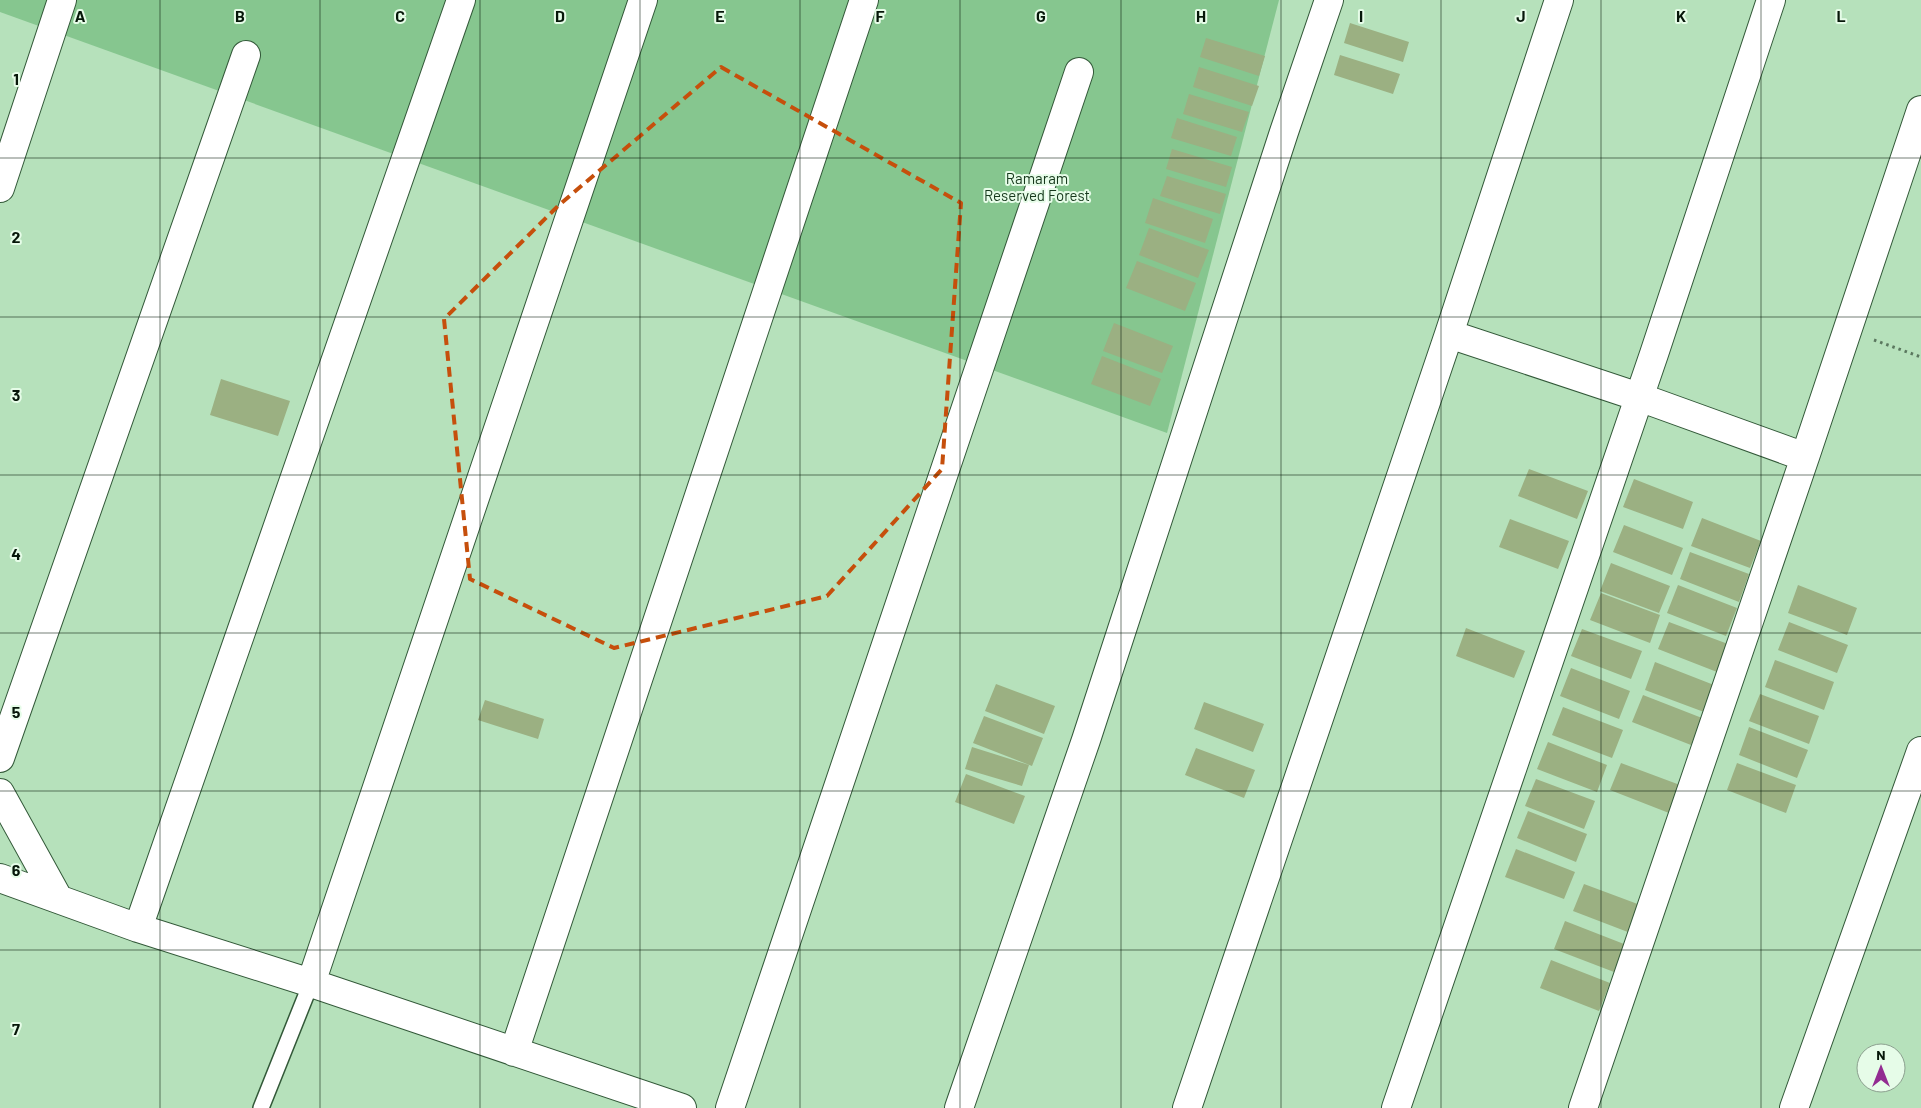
<svg xmlns="http://www.w3.org/2000/svg" width="1921" height="1108" viewBox="0 0 1921 1108" font-family="Barlow,sans-serif">
<style>
.green{fill:#86c68f}
.building{fill:#9bb082}
.lines{fill:none;stroke-linecap:round;stroke-linejoin:round}
.lane-casing{stroke:#335939;stroke-width:18}
.street-casing{stroke:#335939;stroke-width:30}
.path{stroke:#5b785f;stroke-width:3;stroke-dasharray:2.5 4;stroke-linecap:butt}
.lane{stroke:#fff;stroke-width:15}
.street{stroke:#fff;stroke-width:28}
.marked{fill:none;stroke:#c64f0c;stroke-width:4;stroke-dasharray:10 6;stroke-linejoin:round}
.grid{fill:none;stroke:#061609;stroke-width:1;stroke-opacity:0.55}
.labels{text-anchor:middle;dominant-baseline:central;stroke-width:4;stroke-linejoin:round;paint-order:stroke}
.park-label{font-size:15px;fill:#16381c;stroke:#e6fce8}
.grid-label{font-size:16px;text-anchor:middle;font-weight:bold;fill:#061609;stroke:#e6fce8;stroke-width:4;stroke-linejoin:round;paint-order:stroke}
</style>
<rect width="100%" height="100%" fill="#b6e1bb"/>
<path class="green" d="M0,0H1279L1167,433L0,12Z"/>
<path class="building" d="M1350,23L1409,42L1403,62L1344,43Z
M1206,38L1265,56L1259,76L1200,57Z
M1340,55L1400,74L1393,94L1334,75Z
M1199,67L1259,86L1252,106L1193,87Z
M1189,94L1249,112L1242,132L1183,114Z
M1177,118L1237,137L1231,156L1171,138Z
M1172,149L1232,167L1226,187L1166,169Z
M1167,176L1226,194L1220,214L1160,196Z
M1153,198L1213,219L1205,243L1145,223Z
M1149,228L1209,250L1198,278L1139,255Z
M1137,261L1196,283L1185,311L1126,288Z
M1114,323L1173,346L1162,373L1103,351Z
M1102,356L1161,379L1150,406L1091,384Z
M221,379L290,401L278,436L210,415Z
M1529,469L1588,491L1577,519L1518,496Z
M1634,479L1693,502L1683,529L1623,507Z
M1702,518L1761,541L1750,568L1691,546Z
M1510,519L1569,541L1558,569L1499,547Z
M1624,525L1683,548L1672,575L1613,552Z
M1690,552L1749,574L1739,602L1680,579Z
M1611,563L1670,586L1659,613L1600,591Z
M1678,585L1737,608L1726,636L1667,613Z
M1798,585L1857,608L1847,635L1788,613Z
M1601,593L1660,615L1650,643L1590,620Z
M1669,622L1728,644L1717,672L1658,649Z
M1789,622L1848,645L1837,673L1778,650Z
M1466,628L1525,651L1514,678L1456,656Z
M1582,629L1642,651L1631,679L1571,656Z
M1775,660L1834,682L1824,710L1765,687Z
M1655,662L1714,685L1704,712L1645,690Z
M1571,668L1630,691L1619,719L1560,696Z
M996,684L1055,706L1044,734L985,711Z
M1760,694L1819,716L1809,744L1749,721Z
M1643,695L1702,718L1691,745L1632,722Z
M485,700L544,719L538,739L478,720Z
M1204,702L1264,724L1253,752L1194,729Z
M1563,707L1623,730L1612,758L1552,735Z
M984,716L1043,738L1032,766L973,743Z
M1749,727L1808,750L1797,778L1739,755Z
M1548,742L1607,765L1597,792L1537,769Z
M972,747L1029,765L1022,786L965,769Z
M1196,748L1255,770L1244,798L1185,775Z
M1621,763L1680,785L1669,813L1610,790Z
M1737,763L1796,785L1786,813L1727,790Z
M966,774L1025,796L1014,824L955,802Z
M1536,779L1595,801L1584,829L1525,806Z
M1528,811L1587,834L1576,862L1517,838Z
M1516,849L1575,872L1564,899L1505,877Z
M1584,884L1643,906L1633,934L1573,911Z
M1565,921L1624,944L1614,972L1554,949Z
M1551,960L1610,983L1599,1011L1540,988Z"/>
<g class="lines">
<defs>
<path id="lane" d="M261,1108L311,983"/>
<path id="street" d="M0,188L62,0
M1449,334L1639,397L1805,457L1583,1108
M1805,457L1921,110
M0,758L246,55
M0,793L58,898
M0,878L138,928L311,983L682,1108
M138,928L461,0
M311,983L643,0
M514,1052L864,0
M730,1108L1079,72
M959,1108L1086,740L1284,132L1329,0
M1187,1108L1449,334L1559,0
M1396,1108L1654,354L1771,0
M1794,1108L1921,751"/>
</defs>
<use href="#lane" class="lane-casing"/>
<use href="#street" class="street-casing"/>
<path class="path" d="M1874,340L1921,357"/>
<use href="#lane" class="lane"/>
<use href="#street" class="street"/>
</g>
<path class="marked" d="M721,67L961,203L942,469L827,596L614,648L470,579L444,319L559,205Z"/>
<path class="grid" d="M160,0V1108M320,0V1108M480,0V1108M640,0V1108M800,0V1108M960,0V1108M1121,0V1108M1281,0V1108M1441,0V1108M1601,0V1108M1761,0V1108M0,158H1921M0,317H1921M0,475H1921M0,633H1921M0,791H1921M0,950H1921"/>
<g class="labels">
<g class="park-label">
<text x="1037" y="178">Ramaram<tspan x="1037" dy="17">Reserved Forest</tspan></text>
</g>
</g>
<g class="grid-label">
<text x="80" y="22">A</text>
<text x="240" y="22">B</text>
<text x="400" y="22">C</text>
<text x="560" y="22">D</text>
<text x="720" y="22">E</text>
<text x="880" y="22">F</text>
<text x="1041" y="22">G</text>
<text x="1201" y="22">H</text>
<text x="1361" y="22">I</text>
<text x="1521" y="22">J</text>
<text x="1681" y="22">K</text>
<text x="1841" y="22">L</text>
<text x="16" y="85">1</text>
<text x="16" y="243">2</text>
<text x="16" y="401">3</text>
<text x="16" y="560">4</text>
<text x="16" y="718">5</text>
<text x="16" y="876">6</text>
<text x="16" y="1035">7</text>
</g>
<g transform="translate(1881 1068)"><circle r="24" fill="#e6fce8" stroke="#8ca08f"/>
<path d="M0-4L9 19L0 12L-9 19Z" fill="#922c91"/>
<text y="-8" font-size="14" font-weight="bold" text-anchor="middle" fill="#061609">N</text>
</g>
</svg>
